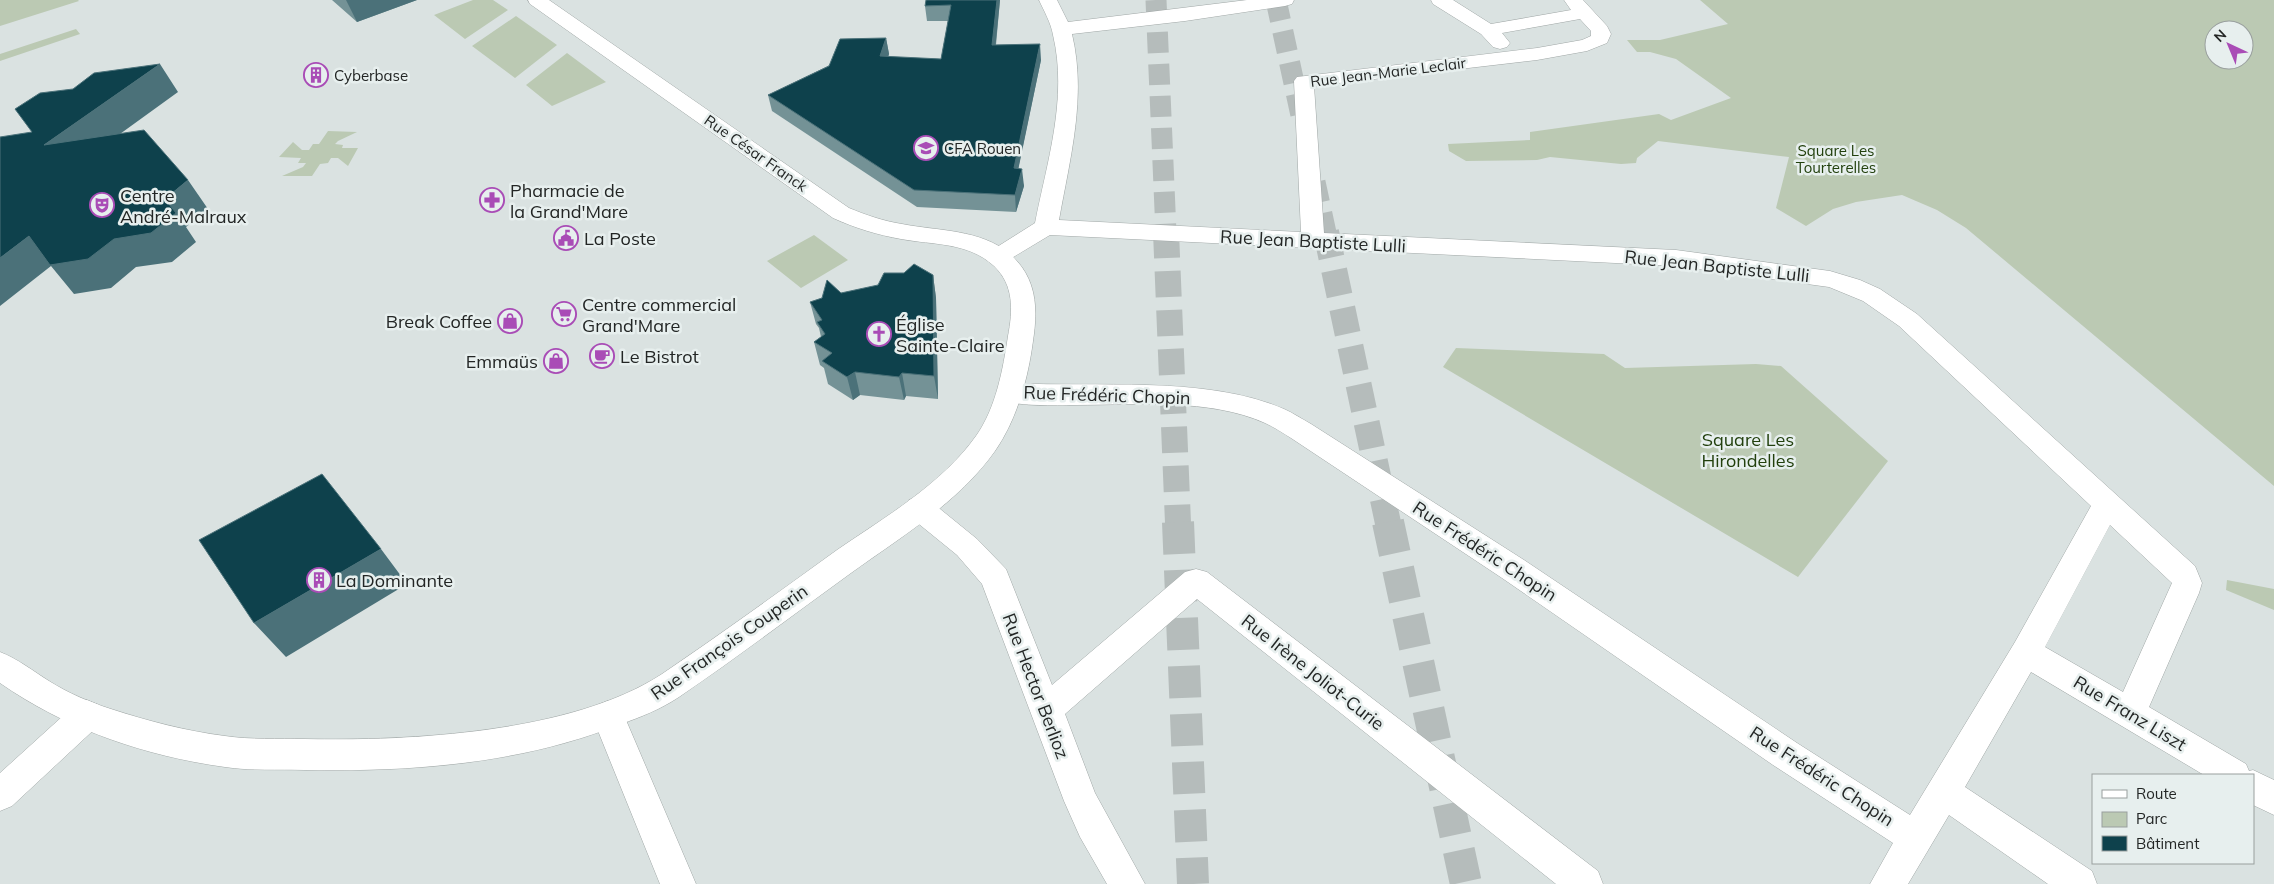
<svg xmlns="http://www.w3.org/2000/svg" width="2274" height="884" viewBox="0 0 2274 884" font-family="Mulish,sans-serif">
<style>
.green{fill:#bbc9b3;fill-rule:evenodd}
.lines{fill:none;stroke-linecap:round;stroke-linejoin:round}
.trunk-tunnel-far2{stroke:#b5bcbb;stroke-width:21;stroke-dasharray:21 11;stroke-linecap:butt}
.trunk-tunnel-far1{stroke:#b5bcbb;stroke-width:26;stroke-dasharray:26 13;stroke-linecap:butt}
.trunk-tunnel{stroke:#b5bcbb;stroke-width:32;stroke-dasharray:32 16;stroke-linecap:butt}
.minor-casing{stroke:#a0a7a6;stroke-width:1}
.tertiary-casing{stroke:#a0a7a6;stroke-width:1}
.minor{fill:#fff;fill-rule:evenodd}
.tertiary{fill:#fff;fill-rule:evenodd}
.wall{fill:#749296}
.shaded-wall{fill:#4b7179}
.building{fill:#0e414c;stroke:#4b7179}
.labels{text-anchor:middle;dominant-baseline:central;stroke-width:5;stroke-linejoin:round;paint-order:stroke}
.far-street-label{font-size:15px;fill:#232625;stroke:#e7efee}
.far-poi-label{font-size:15px;fill:#232625;stroke:#e7efee;text-anchor:start}
.far-park-label{font-size:15px;fill:#22400d;stroke:#e7efee}
.poi-label{font-size:18px;fill:#232625;stroke:#e7efee;text-anchor:start}
.street-label{font-size:18px;fill:#232625;stroke:#e7efee}
.park-label{font-size:18px;fill:#22400d;stroke:#e7efee}
</style>
<rect width="100%" height="100%" fill="#dae2e1"/>
<path class="green" d="M0,0H78L79,1L0,26Z
M473,0H493L508,10L465,39L434,15Z
M1700,0H2274V486L1966,228L1937,210L1902,195L1856,202L1833,209L1806,226L1776,208L1789,157L1658,141L1637,158L1636,163L1621,164L1550,157L1537,160L1466,161L1449,151L1448,144L1530,140V132L1659,114L1671,120L1731,98L1676,59L1650,52H1637L1627,40H1660L1728,24ZM2214,30H2244V60H2214Z
M516,16L557,45L515,78L472,46Z
M76,29L80,34L0,61V54Z
M567,53L606,82L552,106L526,85Z
M328,131L357,132L338,141L335,144L343,145L342,148H358L348,166L338,158H331L328,163L320,164L312,176H282L303,167L306,163H298L301,158L279,157L293,142L302,150H309L313,144H319Z
M814,235L848,260L801,288L767,261Z
M1456,348L1604,354L1625,368L1756,364L1781,366L1888,461L1798,577L1443,367Z
M2227,580L2274,589V610L2226,590Z"/>
<g class="lines">
<path class="trunk-tunnel-far2" d="M1156,0L1166,233
M1276,0L1302,120
M1315,182L1326,233"/>
<path class="trunk-tunnel-far1" d="M1166,232L1178,523
M1326,232L1388,523"/>
<path class="trunk-tunnel" d="M1178,522L1193,884
M1388,522L1466,884"/>
<defs>
<path id="minor" d="M1039,0H1057L1068,22L1247,0H1294L1292,4L1285,6L1185,21L1072,34C1087,97 1070,158 1059,220L1301,232L1294,81L1297,77L1537,48L1582,40L1591,36V31L1580,19L1502,33L1510,43L1507,47L1500,49L1493,47L1481,34L1433,4L1431,0H1453L1491,24L1571,10L1564,0H1583L1607,26L1611,34L1607,43L1587,51L1537,60L1314,86L1324,233L1676,250L1830,271L1860,280L1880,289L1917,314L2195,566L2202,583L2199,593L2149,707L2246,764L2249,771L2253,770L2274,780V815L2253,805V775H2204L2031,672L1965,787L2092,871L2097,884H2048L1949,815L1908,884H1870L1893,843L1773,765L1502,578L1291,438C1283,433 1274,427 1265,423C1209,398 1136,405 1076,405C1052,405 1024,407 1001,400L997,393L1001,386L1010,383C1096,388 1205,375 1284,409C1293,413 1302,419 1311,424L1524,560L1797,743L1910,815L2015,642L2091,506L1899,326L1863,301L1829,287L1676,266L1050,235L1005,262L997,265L989,262L985,257L989,252L1035,223C1047,162 1068,98 1053,35C1051,23 1044,11 1039,0ZM2110,525L2172,583L2123,692L2045,647Z
M919,497L929,500L977,539L1006,569L1052,685L1185,572L1196,569L1207,572L1598,871L1603,884H1556L1197,599L1065,714L1095,793L1145,884H1107L1080,837L1064,801L982,584L957,555L909,516L905,508L909,500Z
M87,700L99,705L103,715L99,725L12,806L0,811V773L75,705Z
M608,701L620,706L696,884H660L592,716L596,706Z"/>
<path id="tertiary" d="M528,0H549L849,208C866,215 883,221 902,224C937,231 981,229 1010,254C1037,278 1038,308 1033,341C1028,379 1017,419 995,451C959,502 901,537 851,573C794,614 738,657 679,697C661,709 641,717 621,724C521,764 411,772 305,770C278,769 251,771 225,767C145,756 66,729 0,683V652C18,659 33,671 49,681C68,693 89,702 111,709C148,721 186,731 225,736C251,740 278,738 304,739C410,741 572,733 662,674C721,634 779,592 837,550C885,517 942,484 976,436C996,408 1003,369 1008,336C1013,310 1014,285 994,266C968,242 933,245 901,239C878,235 855,228 833,218L530,4Z"/>
</defs>
<use href="#minor" class="minor-casing"/>
<use href="#tertiary" class="tertiary-casing"/>
<use href="#minor" class="minor"/>
<use href="#tertiary" class="tertiary"/>
</g>
<path class="wall" d="M332,0H417L357,22Z
M1000,0L996,45L1041,60L1018,169L1024,186L1016,212L917,207L772,111L768,95L886,38L889,54L888,57L941,59L948,21H927L925,6Z
M933,275L936,298L938,399L906,396L904,400L860,395L853,400L828,384L824,368L820,365L814,342L821,337L819,328L816,324L810,302L841,293Z"/>
<path class="shaded-wall" d="M346,0H417L357,22Z
M997,0H1000L994,61L992,45Z
M886,38L889,54L883,72L880,56Z
M1040,44L1041,60L1015,185L1014,168Z
M160,64L178,92L66,173L44,145Z
M1022,169L1024,186L1016,212L1015,195Z
M188,180L208,209L186,227L196,242L172,262L136,267L111,288L74,294L51,266L0,306V258L29,236L165,199Z
M933,275L936,298L938,399L934,376Z
M855,372L860,395L853,400L847,377Z
M902,373L906,396L904,400L899,377Z
M381,549L407,584L286,657L254,623Z"/>
<path class="building" d="M926,0H997L992,45L1040,44L1014,168L1022,169L1015,195L914,190L768,95L829,66L840,39L886,38L880,56L941,59L951,5L925,6Z
M160,64L44,145L144,130L188,180L165,199L176,213L151,233L114,239L88,259L50,265L29,236L0,258V137L32,132L15,109L40,93L73,89L94,73Z
M914,264L933,275L934,376L902,373L899,377L855,372L847,377L822,361L832,353L814,342L825,334L817,322L822,320L810,302L822,298L827,280L841,293L878,285L884,273H904Z
M322,474L381,549L254,623L199,540Z"/>
<defs>
<symbol id="building-ring" viewBox="-11 -11 22 22"><circle r="9.5" fill="#e7efee" stroke="#a94cb6" stroke-width="1.5"/><path d="M-4-6H4V6H1V3H-1V6H-4ZM-2.5-4.3h1.7v1.8h-1.7ZM.8-4.3h1.7v1.8H.8ZM-2.5-1h1.7V.8h-1.7ZM.8-1h1.7V.8H.8Z" fill="#a94cb6"/></symbol>
<symbol id="university-ring" viewBox="-11 -11 22 22"><circle r="9.5" fill="#e7efee" stroke="#a94cb6" stroke-width="1.5"/><path d="M0-5L7-2L0 1L-7-2ZM-4 1L0 2.5L4 1V4Q0 6-4 4Z" fill="#a94cb6"/></symbol>
<symbol id="pharmacy-ring" viewBox="-11 -11 22 22"><circle r="9.5" fill="#e7efee" stroke="#a94cb6" stroke-width="1.5"/><path d="M-2-6h4v4h4v4h-4v4h-4v-4h-4v-4h4Z" fill="#a94cb6"/></symbol>
<symbol id="theatre-ring" viewBox="-11 -11 22 22"><circle r="9.5" fill="#e7efee" stroke="#a94cb6" stroke-width="1.5"/><path d="M-5-5.5Q0-4 5-5.5V0Q5 5 0 6Q-5 5-5 0ZM-3.3-2.5H-1v1.5H-3.3ZM1-2.5H3.3v1.5H1ZM-2.8 1Q0 5.5 2.8 1Z" fill="#a94cb6"/></symbol>
<symbol id="civic-ring" viewBox="-11 -11 22 22"><circle r="9.5" fill="#e7efee" stroke="#a94cb6" stroke-width="1.5"/><path d="M-.6-6.5H3V-4.5H.6V-3L4-1V1h2V6H-6V1h2V-1L-.6-3ZM-1.2 2.5V6h2.4V2.5Z" fill="#a94cb6"/></symbol>
<symbol id="supermarket-ring" viewBox="-11 -11 22 22"><circle r="9.5" fill="#e7efee" stroke="#a94cb6" stroke-width="1.5"/><path d="M-6-5.5h2.5l.6 2H6L4.5 2H-2.5L-4.4-4H-6ZM-1.5 3.2a1.3 1.3 0 1 0 .1 0ZM3 3.2a1.3 1.3 0 1 0 .1 0Z" fill="#a94cb6"/></symbol>
<symbol id="shop-ring" viewBox="-11 -11 22 22"><circle r="9.5" fill="#e7efee" stroke="#a94cb6" stroke-width="1.5"/><path d="M-5-2.5h2.3a2.7 3.5 0 0 1 5.4 0H5L5.5 6h-11ZM-1.5-2.5h3a1.5 2.3 0 0 0-3 0Z" fill="#a94cb6"/></symbol>
<symbol id="church-ring" viewBox="-11 -11 22 22"><circle r="9.5" fill="#e7efee" stroke="#a94cb6" stroke-width="1.5"/><path d="M-1.2-6h2.4v3.5h3.3v2.4h-3.3V6h-2.4V-.1h-3.3v-2.4h3.3Z" fill="#a94cb6"/></symbol>
<symbol id="cafe-ring" viewBox="-11 -11 22 22"><circle r="9.5" fill="#e7efee" stroke="#a94cb6" stroke-width="1.5"/><path d="M-5.5-4.5H6V0H3Q3 3.5 0 3.5H-2.5Q-5.5 3.5-5.5 0ZM3-3.2v2h1.7v-2ZM-6 4.5H4V6H-6Z" fill="#a94cb6"/></symbol>
</defs>
<g fill-rule="evenodd">
<use href="#building-ring" x="302" y="61" width="28" height="28"/>
<use href="#university-ring" x="912" y="134" width="28" height="28"/>
<use href="#pharmacy-ring" x="478" y="186" width="28" height="28"/>
<use href="#theatre-ring" x="88" y="191" width="28" height="28"/>
<use href="#civic-ring" x="552" y="224" width="28" height="28"/>
<use href="#supermarket-ring" x="550" y="300" width="28" height="28"/>
<use href="#shop-ring" x="496" y="307" width="28" height="28"/>
<use href="#church-ring" x="865" y="320" width="28" height="28"/>
<use href="#cafe-ring" x="588" y="342" width="28" height="28"/>
<use href="#shop-ring" x="542" y="347" width="28" height="28"/>
<use href="#building-ring" x="305" y="566" width="28" height="28"/>
</g>
<g class="labels">
<g class="far-street-label">
<text transform="translate(1388 72) rotate(-7)">Rue Jean-Marie Leclair</text>
<text transform="translate(756 153) rotate(35)">Rue César Franck</text>
</g>
<g class="far-poi-label">
<text x="334" y="75">Cyberbase</text>
<text x="944" y="148">CFA Rouen</text>
</g>
<g class="far-park-label">
<text x="1836" y="150">Square Les<tspan x="1836" dy="17">Tourterelles</tspan></text>
</g>
<g class="poi-label">
<text x="510" y="190">Pharmacie de<tspan x="510" dy="21">la Grand'Mare</tspan></text>
<text x="120" y="195">Centre<tspan x="120" dy="21">André-Malraux</tspan></text>
<text x="584" y="238">La Poste</text>
<text x="582" y="304">Centre commercial<tspan x="582" dy="21">Grand'Mare</tspan></text>
<text x="492" y="321" text-anchor="end">Break Coffee</text>
<text x="896" y="324">Église<tspan x="896" dy="21">Sainte-Claire</tspan></text>
<text x="620" y="356">Le Bistrot</text>
<text x="538" y="361" text-anchor="end">Emmaüs</text>
<text x="336" y="580">La Dominante</text>
</g>
<g class="street-label">
<text transform="translate(1313 241) rotate(3)">Rue Jean Baptiste Lulli</text>
<text transform="translate(1717 266) rotate(6)">Rue Jean Baptiste Lulli</text>
<text transform="translate(1107 395) rotate(2)">Rue Frédéric Chopin</text>
<text transform="translate(1485 551) rotate(33)">Rue Frédéric Chopin</text>
<text transform="translate(729 642) rotate(-35)">Rue François Couperin</text>
<text transform="translate(1313 672) rotate(38)">Rue Irène Joliot-Curie</text>
<text transform="translate(1036 686) rotate(69)">Rue Hector Berlioz</text>
<text transform="translate(2130 713) rotate(31)">Rue Franz Liszt</text>
<text transform="translate(1822 776) rotate(33)">Rue Frédéric Chopin</text>
</g>
<g class="park-label">
<text x="1748" y="439">Square Les<tspan x="1748" dy="21">Hirondelles</tspan></text>
</g>
</g>
<rect x="2092" y="774" width="162" height="90" fill="#e7efee" stroke="#999f9e"/>
<rect x="2102" y="790" width="25" height="8" fill="#ffffff" stroke="#999f9e"/>
<text x="2136" y="799" font-size="15" fill="#232625">Route</text>
<rect x="2102" y="812" width="25" height="15" fill="#bbc9b3" stroke="#999f9e"/>
<text x="2136" y="824" font-size="15" fill="#232625">Parc</text>
<rect x="2102" y="836" width="25" height="15" fill="#0e414c" stroke="#999f9e"/>
<text x="2136" y="849" font-size="15" fill="#232625">Bâtiment</text>
<g transform="translate(2229 45) rotate(316)"><circle r="24" fill="#e7efee" stroke="#999f9e"/>
<path d="M0-4L9 19L0 12L-9 19Z" fill="#a94cb6"/>
<text y="-8" font-size="14" font-weight="bold" text-anchor="middle" fill="#232625">N</text>
</g>
</svg>
